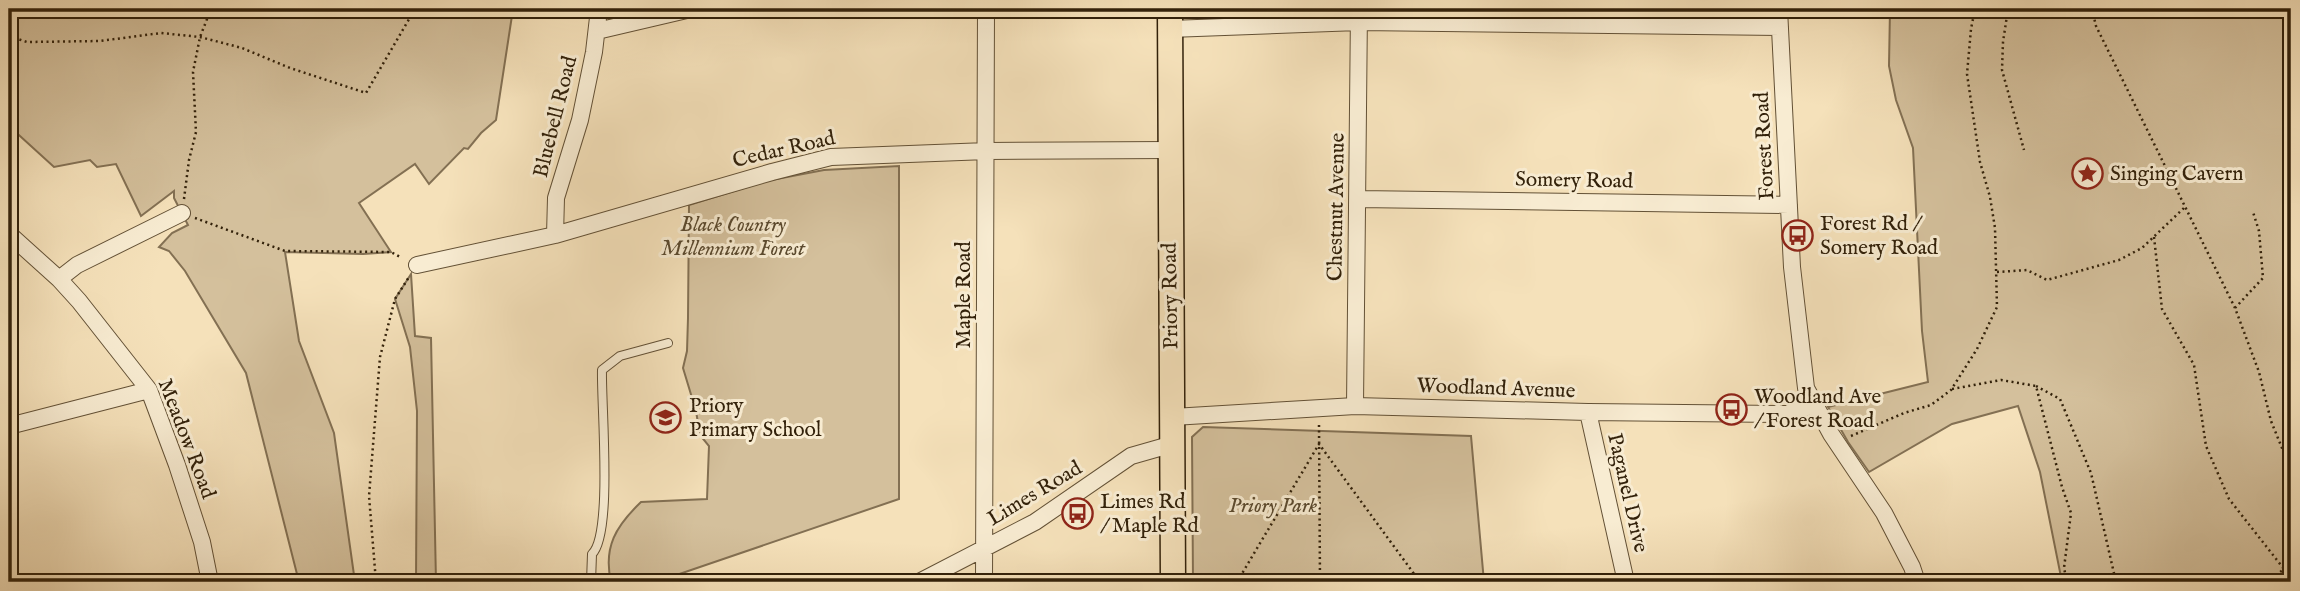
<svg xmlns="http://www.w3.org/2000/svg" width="2300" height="591" viewBox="0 0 2300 591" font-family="'IM FELL English',serif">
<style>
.green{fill:#d4c09c;stroke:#837053;stroke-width:2}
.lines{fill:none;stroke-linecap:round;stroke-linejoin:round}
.lane-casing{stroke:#635136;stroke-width:10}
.street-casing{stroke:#635136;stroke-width:18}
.primary-casing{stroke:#32210a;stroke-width:27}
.path{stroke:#32210a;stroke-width:2.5;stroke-dasharray:2 3.5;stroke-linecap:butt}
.lane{stroke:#f8ecd2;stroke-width:8}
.street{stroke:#f8ecd2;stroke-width:16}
.primary{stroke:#f5e1ba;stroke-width:24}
.labels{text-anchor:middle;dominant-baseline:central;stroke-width:6;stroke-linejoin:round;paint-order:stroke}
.street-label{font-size:21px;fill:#32210a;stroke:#f8ecd2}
.poi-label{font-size:21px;fill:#32210a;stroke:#f8ecd2;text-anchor:start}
.park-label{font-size:21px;font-style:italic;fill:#5a492e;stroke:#f8ecd2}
</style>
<rect width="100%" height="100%" fill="#f5e1ba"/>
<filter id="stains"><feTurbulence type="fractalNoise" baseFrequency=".00286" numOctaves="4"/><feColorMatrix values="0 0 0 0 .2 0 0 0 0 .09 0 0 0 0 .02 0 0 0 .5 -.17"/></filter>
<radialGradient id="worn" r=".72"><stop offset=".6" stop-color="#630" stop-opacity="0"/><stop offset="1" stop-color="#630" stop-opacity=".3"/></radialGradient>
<path class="green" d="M9,9H513L496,120L481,133L468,149L464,148L429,184L415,164L359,203L391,252L363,254L285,252L299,341L334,433L355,582H299L246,373L185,271L169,251L159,247L172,233L188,225L174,198V191L141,216L116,164L97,167L90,160L54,167L9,126Z
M1890,9H2291V582H2062L2040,472L2018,406L1952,424L1869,472L1848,442L1828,407L1928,382L1922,331L1913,148L1896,100L1889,66Z
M899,166V499L656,582H611C603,547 616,526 641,502L707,499L709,446L700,435L696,411L683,368L687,351L688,318L689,205L766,181L824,170Z
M411,274L415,336L431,338L436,582H416L417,411L410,347L395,299Z
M1203,427L1471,436L1484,582H1193L1192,437Z"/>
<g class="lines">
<defs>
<path id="lane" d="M591,582L592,554C613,534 601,405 602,370L620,356L668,343"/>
<path id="street" d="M1779,9L1792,267L1806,388L1831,434L1884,513L1912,567L1917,582
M1170,29L1359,22L1780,27
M597,31L691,9
M1358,199L1789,205
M9,234L59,279L79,301L149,390L177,465L202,542L210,582
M555,235L556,198L580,120L594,52L599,9
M417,265L555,235L772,172L831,157L987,151L1170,150
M59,279L77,265L182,213
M1355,406L1359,9
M1588,412L1626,582
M1173,417L1355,406L1588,412L1787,414L1816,404
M9,426L149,390
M919,582L1035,522L1131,456L1173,444
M984,582L986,9"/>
<path id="primary" d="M1170,9L1173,582"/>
</defs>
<use href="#lane" class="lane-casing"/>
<use href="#street" class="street-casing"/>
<use href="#primary" class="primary-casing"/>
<path class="path" d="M2008,9L2003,42L2002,70L2024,150
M2092,9L2096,26L2235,308L2259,372L2271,421L2284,453L2291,465
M9,36L27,42L100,41L161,33L200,37L242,48L290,68L366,93L415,9
M2291,153L2284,162L2291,181
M184,199L189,160L196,132L193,72L200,37L211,9
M195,218L285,251L391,252L402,258
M2154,237L2162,309L2194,365L2206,446L2229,499L2284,569L2268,582
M1997,272L2027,270L2047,280L2119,260L2142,248L2185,207
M2235,308L2263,278L2259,231L2253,212
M2036,386L2060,399L2091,473L2116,582
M1952,389L2001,380L2036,386L2062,487L2071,513L2064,568L2067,582
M1319,425L1320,582
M1851,436L1904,413L1931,405L1951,390L1977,349L1997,307L1995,228L1990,197L1980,162L1967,74L1971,29L1975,9
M376,582L369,496L380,357L395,299L409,277
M1237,582L1319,444L1420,582"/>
<use href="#lane" class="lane"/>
<use href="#street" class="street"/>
<use href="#primary" class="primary"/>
</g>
<defs>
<symbol id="sight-ring" viewBox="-11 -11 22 22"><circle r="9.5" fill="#f8ecd2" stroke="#8f2418" stroke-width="1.5"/><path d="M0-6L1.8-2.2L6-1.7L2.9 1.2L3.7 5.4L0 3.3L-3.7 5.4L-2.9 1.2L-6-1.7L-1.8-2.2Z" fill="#8f2418"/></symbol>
<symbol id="bus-ring" viewBox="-11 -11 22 22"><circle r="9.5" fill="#f8ecd2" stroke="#8f2418" stroke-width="1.5"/><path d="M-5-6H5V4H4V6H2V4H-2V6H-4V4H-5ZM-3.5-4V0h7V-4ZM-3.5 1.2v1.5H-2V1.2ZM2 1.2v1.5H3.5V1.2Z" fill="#8f2418"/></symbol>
<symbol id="school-ring" viewBox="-11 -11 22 22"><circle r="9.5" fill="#f8ecd2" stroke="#8f2418" stroke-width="1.5"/><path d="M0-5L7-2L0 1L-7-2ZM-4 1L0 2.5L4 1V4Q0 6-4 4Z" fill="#8f2418"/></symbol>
</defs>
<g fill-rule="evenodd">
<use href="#sight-ring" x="2070" y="156" width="35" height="35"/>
<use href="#bus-ring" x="1780" y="218" width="35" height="35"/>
<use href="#bus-ring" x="1714" y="392" width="35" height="35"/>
<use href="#school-ring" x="648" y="400" width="35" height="35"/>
<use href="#bus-ring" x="1060" y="496" width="35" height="35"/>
</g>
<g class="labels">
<g class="street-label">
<text transform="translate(556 117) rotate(-76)">Bluebell Road</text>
<text transform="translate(1765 146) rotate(-93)">Forest Road</text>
<text transform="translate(784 150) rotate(-13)">Cedar Road</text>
<text transform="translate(1574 181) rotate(1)">Somery Road</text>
<text transform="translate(1337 207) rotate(-89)">Chestnut Avenue</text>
<text transform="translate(964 295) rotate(-90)">Maple Road</text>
<text transform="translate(1171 296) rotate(-91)">Priory Road</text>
<text transform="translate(1496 389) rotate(2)">Woodland Avenue</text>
<text transform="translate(186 439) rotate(69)">Meadow Road</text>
<text transform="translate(1627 493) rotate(77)">Paganel Drive</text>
<text transform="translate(1035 494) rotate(-31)">Limes Road</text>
</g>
<g class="poi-label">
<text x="2110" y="174">Singing Cavern</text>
<text x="1820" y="224">Forest Rd /<tspan x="1820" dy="24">Somery Road</tspan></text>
<text x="1754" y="397">Woodland Ave<tspan x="1754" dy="24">/ Forest Road</tspan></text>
<text x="689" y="406">Priory<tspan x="689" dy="24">Primary School</tspan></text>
<text x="1100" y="502">Limes Rd<tspan x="1100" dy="24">/ Maple Rd</tspan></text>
</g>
<g class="park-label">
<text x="733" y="225">Black Country<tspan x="733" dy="24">Millennium Forest</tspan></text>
<text x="1273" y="506">Priory Park</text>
</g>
</g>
<rect width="2300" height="591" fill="none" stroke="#f5e1ba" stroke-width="35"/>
<rect x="10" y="10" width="2279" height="570" fill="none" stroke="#32210a" stroke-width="3.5"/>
<rect x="18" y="18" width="2265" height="556" fill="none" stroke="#32210a" stroke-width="2"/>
<rect width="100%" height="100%" filter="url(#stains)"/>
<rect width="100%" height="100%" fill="url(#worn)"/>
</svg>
